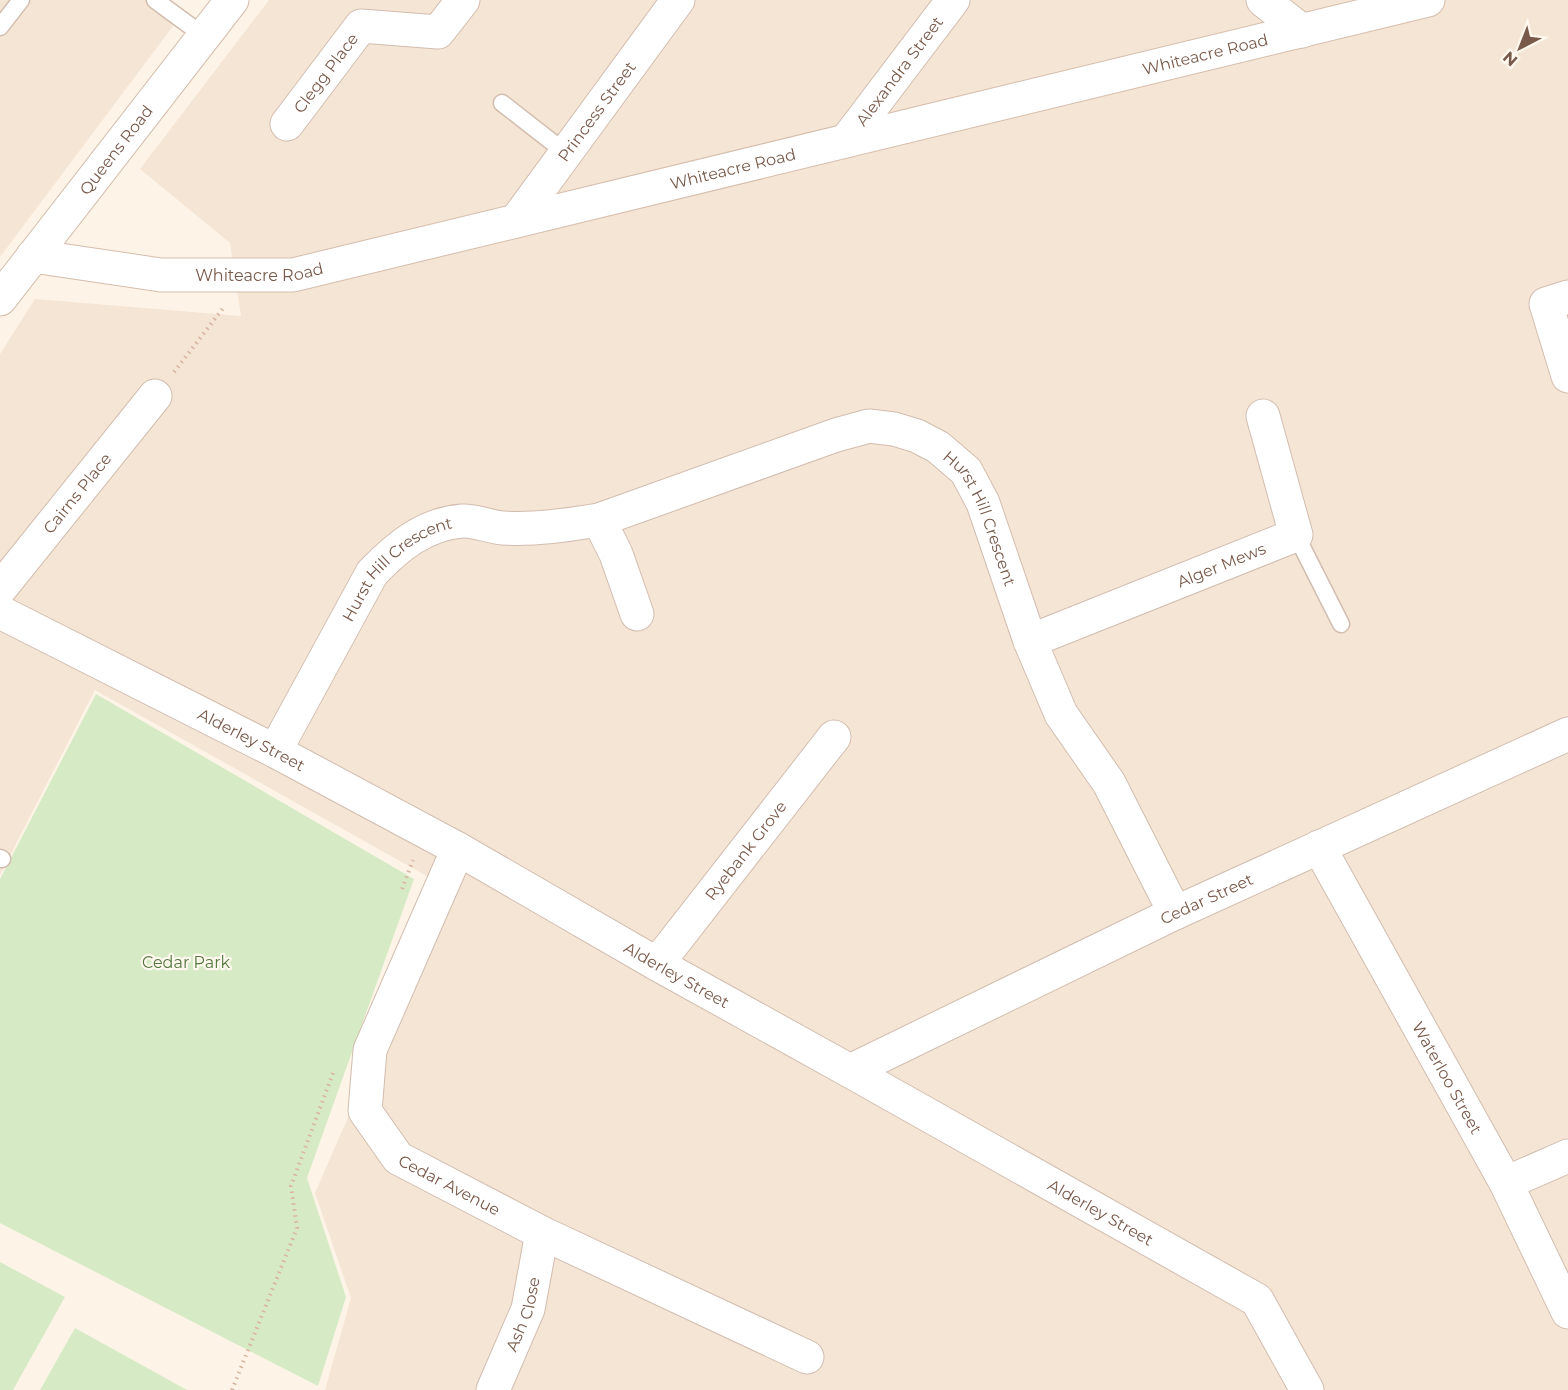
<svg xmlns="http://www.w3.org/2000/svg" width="1568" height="1390" viewBox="0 0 1568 1390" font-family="Montserrat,sans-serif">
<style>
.residential{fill:#f5e5d5}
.green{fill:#d6ebc5}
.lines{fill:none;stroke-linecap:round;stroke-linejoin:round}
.lane-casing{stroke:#d2bdaf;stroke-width:19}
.street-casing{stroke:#d2bdaf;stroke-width:35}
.secondary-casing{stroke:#d5bdac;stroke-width:35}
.path{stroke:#d9b4a1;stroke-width:4;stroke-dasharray:1.5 4.5;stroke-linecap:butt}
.lane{stroke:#fff;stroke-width:16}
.street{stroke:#fff;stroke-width:33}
.secondary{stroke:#fff;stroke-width:33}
.labels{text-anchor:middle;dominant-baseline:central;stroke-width:4.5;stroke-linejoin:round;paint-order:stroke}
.street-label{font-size:16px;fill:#78594a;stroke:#fff8ee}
.park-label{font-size:16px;fill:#52783f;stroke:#fff8ee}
</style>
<rect width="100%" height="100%" fill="#fdf4e7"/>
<path class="residential" d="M0,0H147L176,22L0,257Z
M269,0H1568V1390H325L351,1298L315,1193L448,888L95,690L0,875V354L35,299L241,316L230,243L140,169Z"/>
<path class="green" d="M96,694L414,879L307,1178L346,1297L318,1386L0,1223V879Z
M0,1262L65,1297L13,1390H0Z
M75,1328L187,1390H40Z"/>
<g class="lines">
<defs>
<path id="lane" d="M155,0L204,36
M0,27L21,0
M502,103L566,153
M1296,535L1341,624
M0,858L2,859"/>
<g id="street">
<path d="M1263,0L1302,31"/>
<path id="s1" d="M287,124L361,26L438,32L463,0"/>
<path id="s2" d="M846,141L953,0"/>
<path id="s3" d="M516,221L678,0"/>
<path d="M1568,297L1546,304L1568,376"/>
<path id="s4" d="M599,520L836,435L869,426L894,429L917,436L938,447L966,471L983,503L1030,641L1061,714L1109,783L1175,913"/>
<path id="s5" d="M0,589L155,396"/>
<path id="s6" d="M0,612L275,751L458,849L657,964L850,1071L1257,1300L1307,1390"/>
<path id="s7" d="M1030,641L1296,535L1263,416"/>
<path id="s8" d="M275,751L372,573C397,547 424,524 462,521C475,520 489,527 503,528C535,530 567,525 599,520L616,554L637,614"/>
<path id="s9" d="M1319,847L1506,1183L1568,1312"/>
<path id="s10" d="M458,849L370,1050L365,1111L398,1158L542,1233L807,1357"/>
<path id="s11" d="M657,964L834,737"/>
<path id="s12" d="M850,1071L1175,913L1568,734"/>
<path d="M1506,1183L1568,1156"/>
<path id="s13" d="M493,1390L528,1309L542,1233"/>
</g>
<g id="secondary">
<path id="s14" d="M33,256L161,275H293L1428,0"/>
<path id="s15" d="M0,299L232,0"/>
</g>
</defs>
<use href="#lane" class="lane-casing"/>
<use href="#street" class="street-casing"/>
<use href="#secondary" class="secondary-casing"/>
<path class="path" d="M174,372L224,307
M402,889L413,860
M232,1390L297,1228L291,1186L333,1073"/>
<use href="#lane" class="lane"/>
<use href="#street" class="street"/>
<use href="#secondary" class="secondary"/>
</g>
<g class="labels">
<g class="street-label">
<text stroke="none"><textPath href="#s14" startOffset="1200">Whiteacre Road</textPath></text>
<text stroke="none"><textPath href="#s2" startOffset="88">Alexandra Street</textPath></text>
<text stroke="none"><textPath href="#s1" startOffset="64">Clegg Place</textPath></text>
<text stroke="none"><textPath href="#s3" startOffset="136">Princess Street</textPath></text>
<text stroke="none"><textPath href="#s15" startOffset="189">Queens Road</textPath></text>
<text stroke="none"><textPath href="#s14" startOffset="714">Whiteacre Road</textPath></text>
<text stroke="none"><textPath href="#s14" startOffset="228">Whiteacre Road</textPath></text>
<text stroke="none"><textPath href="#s5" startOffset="123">Cairns Place</textPath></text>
<text stroke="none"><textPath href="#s4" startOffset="444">Hurst Hill Crescent</textPath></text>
<text stroke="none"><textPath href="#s7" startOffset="206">Alger Mews</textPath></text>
<text stroke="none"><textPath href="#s8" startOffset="224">Hurst Hill Crescent</textPath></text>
<text stroke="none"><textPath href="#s6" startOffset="282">Alderley Street</textPath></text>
<text stroke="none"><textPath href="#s11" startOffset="144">Ryebank Grove</textPath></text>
<text stroke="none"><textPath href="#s12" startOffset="396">Cedar Street</textPath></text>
<text stroke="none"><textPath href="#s6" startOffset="768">Alderley Street</textPath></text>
<text stroke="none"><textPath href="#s9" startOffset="264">Waterloo Street</textPath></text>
<text stroke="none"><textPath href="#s10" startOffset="396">Cedar Avenue</textPath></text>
<text stroke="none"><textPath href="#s6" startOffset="1254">Alderley Street</textPath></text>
<text stroke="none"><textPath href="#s13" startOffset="82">Ash Close</textPath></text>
</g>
<g class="park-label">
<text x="186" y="962">Cedar Park</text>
</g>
</g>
<g transform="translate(1520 48) rotate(222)" stroke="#fff8ee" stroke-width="4.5" paint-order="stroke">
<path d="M0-4.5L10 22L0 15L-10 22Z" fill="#78594a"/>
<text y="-9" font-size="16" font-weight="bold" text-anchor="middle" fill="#78594a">N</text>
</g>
</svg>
